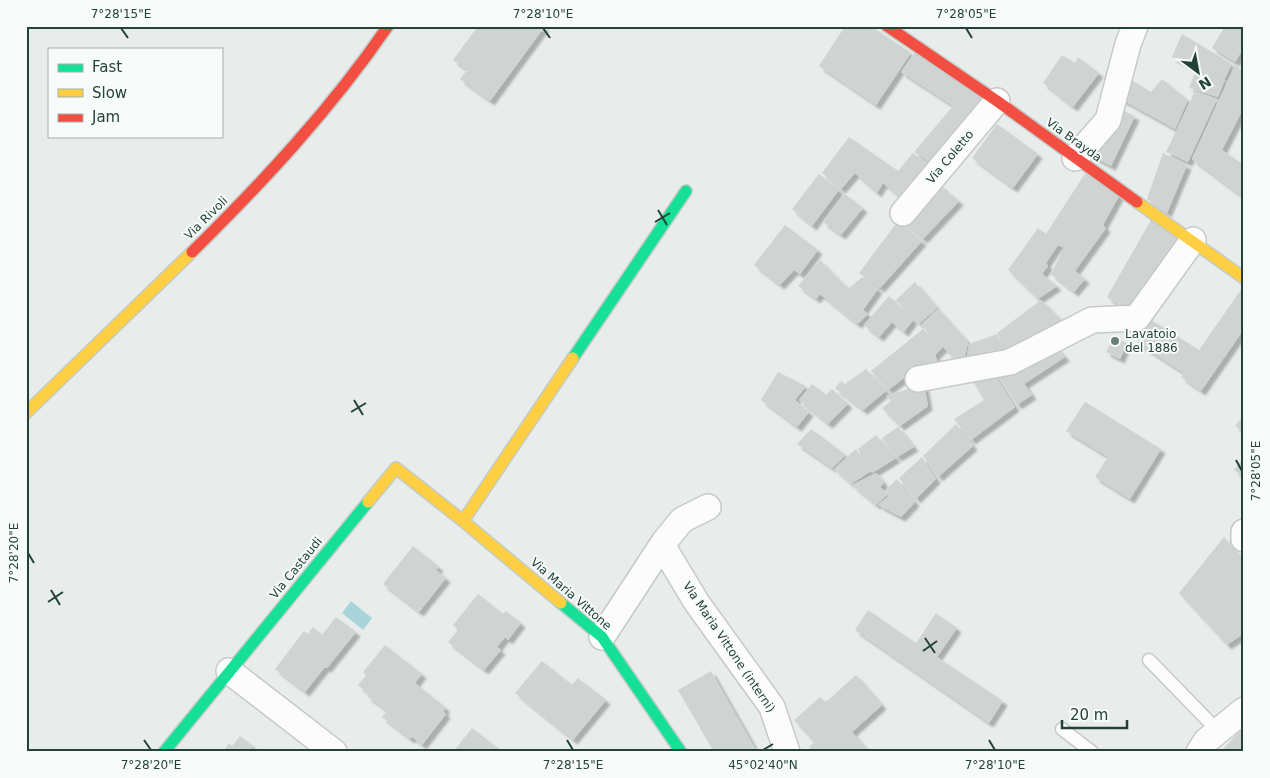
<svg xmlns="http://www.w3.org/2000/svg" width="1270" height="778" viewBox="0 0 1270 778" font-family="'DejaVu Sans',sans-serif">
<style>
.water{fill:#a9d4db}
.building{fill:#cfd4d2;filter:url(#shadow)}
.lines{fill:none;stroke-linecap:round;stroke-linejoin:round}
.lane-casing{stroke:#c5cac8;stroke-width:15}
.street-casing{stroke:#c5cac8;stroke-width:28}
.fast-casing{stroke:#c3cbc8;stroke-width:14}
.slow-casing{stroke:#c3cbc8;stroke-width:14}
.jam-casing{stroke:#c3cbc8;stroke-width:14}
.lane{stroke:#fcfcfc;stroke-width:12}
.street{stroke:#fcfcfc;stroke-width:25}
.fast{stroke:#16e098;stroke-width:11}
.slow{stroke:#ffcf43;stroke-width:11}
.jam{stroke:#f24e42;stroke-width:11}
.ticks{fill:none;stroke:#24423a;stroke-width:2}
.poi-dot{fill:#697e78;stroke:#f7fbf9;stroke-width:2}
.labels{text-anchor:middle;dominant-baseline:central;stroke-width:4;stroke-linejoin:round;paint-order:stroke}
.street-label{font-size:12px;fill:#24423a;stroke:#f7fbf9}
.poi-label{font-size:12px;fill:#24423a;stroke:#f7fbf9;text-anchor:start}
.neatline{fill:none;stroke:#24423a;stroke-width:2}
.ticks-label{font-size:12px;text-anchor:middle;fill:#24423a}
</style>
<defs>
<filter id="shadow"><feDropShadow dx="4.5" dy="4.5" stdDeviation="1" flood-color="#0004"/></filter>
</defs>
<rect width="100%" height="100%" fill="#e8edeb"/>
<path class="water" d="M351,601L372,618L363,630L342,613Z"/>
<path class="building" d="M478,26H545L490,101L460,79L467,70L453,60Z
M845,26H871L911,53L876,105L819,66Z
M1225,26H1244V47L1235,62L1212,48Z
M1182,34L1232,64L1225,78L1208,73L1225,79L1218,97L1189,88L1196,70L1172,57Z
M915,52L988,100L936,166L914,152L953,106L901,72Z
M1062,55L1075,63L1078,57L1099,73L1073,107L1043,83Z
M1235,65L1244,72V107L1222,150L1244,165V198L1192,159Z
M1123,75L1151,92L1162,79L1188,100L1175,129L1119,98Z
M1195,91L1217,99L1188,162L1166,152Z
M1113,106L1135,116L1111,166L1090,155Z
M997,124L1038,154L1013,188L972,158Z
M849,137L898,171L913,153L934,168L907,203L883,183L877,193L855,173L841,189L822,173Z
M1163,153L1187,165L1167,213L1147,199Z
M1086,172L1120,194L1103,225L1106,228L1075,271L1085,279L1074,292L1051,274L1064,248L1058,245L1046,263L1048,266L1042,274L1057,286L1038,299L1008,270L1038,228L1046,234Z
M819,174L839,190L812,226L792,209Z
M934,180L959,201L923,239L902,221Z
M845,194L863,208L841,235L823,222Z
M1151,220L1181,242L1142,307H1122L1107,297Z
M898,221L922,241L880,288L859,273Z
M785,225L818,250L800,274L794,270L780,285L754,265Z
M820,260L848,289L862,277L878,289L863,310L868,314L857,324L820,294L816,299L798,286Z
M915,282L937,308L919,324L896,300Z
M1242,288L1244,289V329L1201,391L1181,377L1184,373L1137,343L1150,319L1199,350Z
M889,296L913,320L904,332L892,322L879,337L864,325Z
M1041,300L1067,325L1012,359L997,333Z
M938,309L968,342L963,367L943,347L935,355L941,371L917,368L888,390L871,371L923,329L935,340L921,325Z
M997,334L1010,359L965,368L969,344Z
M1114,337L1127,343L1120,359L1106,352Z
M1054,344L1065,357L1024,384L1032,395L1017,405L995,371Z
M866,369L886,391L863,410L835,388L841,381L845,384Z
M992,371L1015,407L971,440L954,419L984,400L970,376Z
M778,372L806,386L795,400L809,412L797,427L761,400Z
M812,384L826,395L832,389L848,404L828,424L799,400Z
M924,384L928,406L900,426L882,408L891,401L886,396Z
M1085,402L1161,449L1130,499L1095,477L1108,457L1066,431Z
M1244,415V433L1235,426Z
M956,424L973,446L938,477L923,456Z
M898,427L914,447L897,457L882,438Z
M811,429L846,455L832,468L797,444Z
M876,435L896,458L872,473L858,449Z
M856,449L871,471L851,484L834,469Z
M922,457L936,479L916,499L899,478Z
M1244,457V477L1234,470Z
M876,473L884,483L880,487L888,494L876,505L852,485Z
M897,479L915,502L901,517L878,505L889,496L886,490Z
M1224,537L1244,563V633L1227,645L1179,593Z
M413,546L439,567L436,570L446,578L419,612L383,584Z
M478,594L503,614L506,611L521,623L508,640L505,637L497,647L501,650L484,670L448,642L458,630L453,625Z
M868,610L916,643L936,613L957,628L937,657L1003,701L989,723L855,630Z
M336,617L356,632L327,668L325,667L305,692L275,669L304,631L308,634L313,627L322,635Z
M385,645L422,674L415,683L446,708L443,711L446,714L422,745L412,737L410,739L382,717L387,711L367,696L369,694L358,685L366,675L363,672Z
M542,661L572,685L578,678L606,700L573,740L515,693Z
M711,671L757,752H714L678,690Z
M856,675L882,705L852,732L869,752H814L809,747L814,742L794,720L820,697L826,702Z
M1244,727V752H1220Z
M472,728L503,752H453Z
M240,736L253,746L249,751L251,752H223L229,743L232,746Z"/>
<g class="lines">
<defs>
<path id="lane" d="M1149,660L1218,731
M1062,729L1092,752"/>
<path id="street" d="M1075,158L1108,120L1128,44L1135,26
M903,213L997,101
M918,379L1010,362L1092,320L1137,318L1193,240
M1244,532V539
M662,545L697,603L772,707L787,752
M602,637L664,542L682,520L708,507
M229,671L334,752
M1199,752L1206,741L1244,710"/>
<path id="fast" d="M573,358L686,191
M561,603L602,637L681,752
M164,752L368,502"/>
<path id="slow" d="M1137,202L1244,278
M26,413L192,252
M368,502L396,468L463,521L561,603
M463,521L573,358"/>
<path id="jam" d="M887,26L997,101L1137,202
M192,252C264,181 331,109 388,26"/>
</defs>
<use href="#lane" class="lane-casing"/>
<use href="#street" class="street-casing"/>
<use href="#fast" class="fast-casing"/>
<use href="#slow" class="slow-casing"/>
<use href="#jam" class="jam-casing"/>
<use href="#lane" class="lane"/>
<use href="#street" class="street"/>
<use href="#fast" class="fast"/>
<use href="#slow" class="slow"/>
<use href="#jam" class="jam"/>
</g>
<path class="ticks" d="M121,28L128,38M543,28L550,38M966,28L972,38M658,210L667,225M655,222L670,213M354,400L363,415M351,412L366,403M1236,460L1242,471M28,553L34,563M51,590L60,605M48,602L63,592M925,638L935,653M923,651L937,641M144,740L151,750M567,740L573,750M989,740L995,750M763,750L773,744"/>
<circle class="poi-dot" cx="1115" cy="341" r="5"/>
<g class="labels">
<g class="street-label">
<text transform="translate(1074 140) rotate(36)">Via Brayda</text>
<text transform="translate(950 157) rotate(-50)">Via Coletto</text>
<text transform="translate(206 218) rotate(-45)">Via Rivoli</text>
<text transform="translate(296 568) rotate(-51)">Via Castaudi</text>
<text transform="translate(571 594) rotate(41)">Via Maria Vittone</text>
<text transform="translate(729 647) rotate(56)">Via Maria Vittone (interni)</text>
</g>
<g class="poi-label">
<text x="1125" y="334">Lavatoio<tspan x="1125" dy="14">del 1886</tspan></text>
</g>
</g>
<rect width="1270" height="778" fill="none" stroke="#f7fbf9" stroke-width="55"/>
<rect x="48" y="48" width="175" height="90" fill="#f7fbf9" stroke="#a3b1ad"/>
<rect x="58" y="64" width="25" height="8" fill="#16e098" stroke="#a3b1ad"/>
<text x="92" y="72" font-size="15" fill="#24423a">Fast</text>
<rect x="58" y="89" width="25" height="8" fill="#ffcf43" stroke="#a3b1ad"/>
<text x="92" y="98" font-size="15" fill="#24423a">Slow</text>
<rect x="58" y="114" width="25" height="8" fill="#f24e42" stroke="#a3b1ad"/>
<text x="92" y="122" font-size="15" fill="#24423a">Jam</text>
<g transform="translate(1198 72) rotate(148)" stroke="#f7fbf9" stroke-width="4" paint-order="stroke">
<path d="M0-4L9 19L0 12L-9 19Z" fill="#24423a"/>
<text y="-8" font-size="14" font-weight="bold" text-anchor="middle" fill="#24423a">N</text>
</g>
<path d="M1062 720v8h65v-8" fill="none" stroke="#24423a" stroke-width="2.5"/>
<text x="1070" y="720" font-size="15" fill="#24423a" stroke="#f7fbf9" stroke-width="4" paint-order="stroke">20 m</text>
<rect x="28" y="28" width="1214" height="722" class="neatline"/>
<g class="ticks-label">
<text x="121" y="18">7°28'15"E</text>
<text x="543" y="18">7°28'10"E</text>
<text x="966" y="18">7°28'05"E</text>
<text transform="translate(1256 471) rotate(-90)" y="4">7°28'05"E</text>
<text transform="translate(14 553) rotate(-90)" y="4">7°28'20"E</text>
<text x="151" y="769">7°28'20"E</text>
<text x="573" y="769">7°28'15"E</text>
<text x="763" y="769">45°02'40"N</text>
<text x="995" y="769">7°28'10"E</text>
</g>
</svg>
